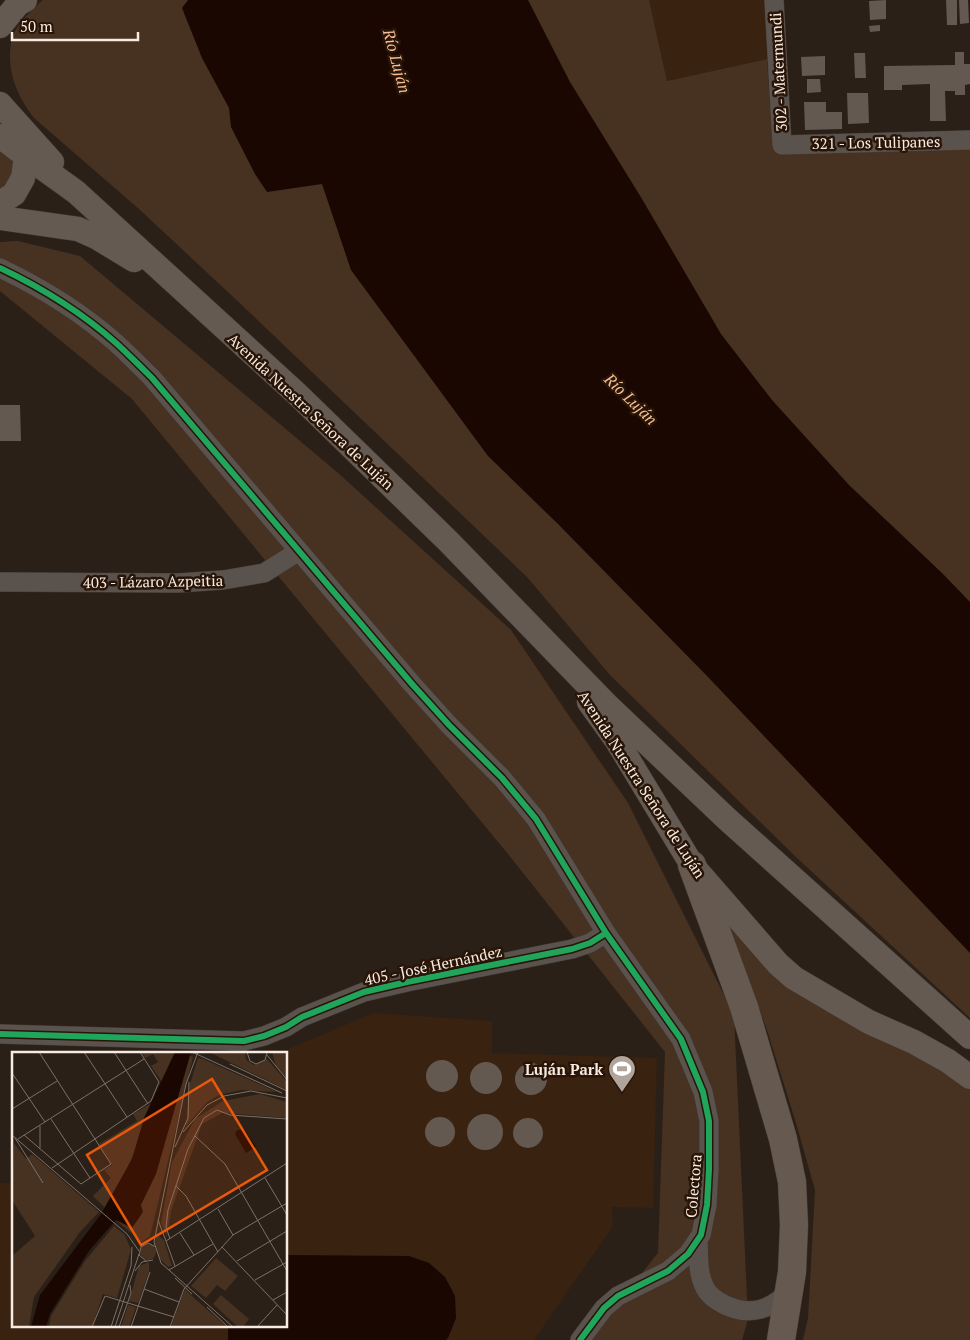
<svg xmlns="http://www.w3.org/2000/svg" width="970" height="1340" viewBox="0 0 970 1340" font-family="'PT Serif',serif">
<style>
.built{fill:#39220f}
.green{fill:#473120}
.water{fill:#1b0702}
.building{fill:#645950}
.lines{fill:none;stroke-linecap:round;stroke-linejoin:round}
.minor-casing{stroke:#443b35;stroke-width:20}
.major-casing{stroke:#443b35;stroke-width:25}
.highway-casing{stroke:#443b35;stroke-width:29}
.minor{stroke:#5a524d;stroke-width:19}
.major{stroke:#655a52;stroke-width:24}
.highway{stroke:#66594f;stroke-width:28}
.cycleway-casing{stroke:#281507;stroke-width:9}
.cycleway{stroke:#20a55d;stroke-width:6}
.labels{text-anchor:middle;dominant-baseline:central;stroke-width:5;stroke-linejoin:round;paint-order:stroke}
.street-label{font-size:15px;fill:#f8ebe1;stroke:#281507}
.poi-label{font-size:15px;font-weight:bold;fill:#f8ebe1;stroke:#281507;text-anchor:end}
.water-label{font-size:16px;font-style:italic;fill:#f9bf94;stroke:#281507}
.inset-road{fill:none;stroke:#7c7168;stroke-width:1}
.view{fill:#e8590c;fill-opacity:0.15;stroke:#e8590c;stroke-width:2.5}
.inset-edge{fill:none;stroke:#f8ebe1;stroke-width:2.5}
</style>
<rect width="100%" height="100%" fill="#2a2018"/>
<path class="built" d="M649,0H765L767,59L667,81Z
M373,1013L492,1021V1053L657,1058L653,1208L612,1207L613,1226L534,1340H0V1183H14V1326H286V1054H277Z"/>
<path class="green" d="M43,0H317L970,816V1018L797,858L610,675L527,577L246,309L139,209L34,118C16,95 5,68 12,39C15,26 33,8 43,0Z
M459,0H649L667,81L767,59L773,149L970,147V634L768,431Z
M0,143L9,150L18,171L0,198Z
M18,241L80,256L337,472L511,630L628,803L734,1015L748,1319L742,1340H588L658,1253L665,1052L508,854L132,399L0,291V242Z
M726,918L777,970L970,1087V1340H803L808,1318L815,1190L796,1123L767,1030Z"/>
<path class="water" d="M188,0H528L570,82L642,199L721,334L772,400L849,485L942,573L970,602V953L708,677L558,524L488,456L351,270L322,184L267,192L255,174L231,127L229,108L202,58L182,8Z
M286,1255L409,1256L429,1263L445,1277L455,1296L456,1318L448,1338L446,1340H228V1326H286Z"/>
<path class="building" d="M886,0V19L870,20L869,1Z
M946,0H957V25H947Z
M959,0H968L969,23L960,24Z
M880,25V31L870,32L869,26Z
M955,52H964V64H970V84L965,85V95H955V91H945L946,121H930V84L902,85V90H884V66L955,65Z
M854,53H865L866,78H855Z
M825,56V75L802,76L801,57Z
M807,79H820L821,92L807,93Z
M847,93H868L869,123L848,124Z
M804,102H826V112H842V129L805,130Z
M0,405H20L21,441H0Z
M426 1076a16 16 0 1 1 32 0a16 16 0 1 1-32 0Z
M470 1078a16 16 0 1 1 32 0a16 16 0 1 1-32 0Z
M515 1079a16 16 0 1 1 32 0a16 16 0 1 1-32 0Z
M467 1132a18 18 0 1 1 36 0a18 18 0 1 1-36 0Z
M425 1132a15 15 0 1 1 30 0a15 15 0 1 1-30 0Z
M513 1133a15 15 0 1 1 30 0a15 15 0 1 1-30 0Z"/>
<g class="lines">
<defs>
<path id="minor" d="M774,0L782,145L970,140
M0,268C42,288 81,312 116,343C128,354 140,366 152,378L412,684L449,725L502,778L536,819L606,933L681,1039L703,1092L709,1121V1169L707,1205L701,1235L688,1254L668,1271L618,1296L604,1308L580,1340
M0,582L178,583L223,580L264,573L299,551
M0,1034L244,1041L264,1036L286,1027L302,1017L364,992L407,982L572,949L590,943L606,933
M698,1239C699,1255 697,1273 705,1288C709,1296 717,1301 725,1305C751,1317 771,1310 790,1290"/>
<path id="major" d="M0,26L18,4L25,0
M0,104L52,162
M0,136L26,156L76,192L297,394L449,542L607,705L727,819L970,1037
M0,203L14,194L23,178L26,156
M0,218L78,229L96,237L134,260
M589,702L617,741L692,865L778,964L794,978L869,1022L914,1042L948,1061L970,1077"/>
<path id="highway" d="M692,865L744,1007L783,1139L792,1182L794,1225L792,1272L781,1340"/>
</defs>
<use href="#minor" class="minor-casing"/>
<use href="#major" class="major-casing"/>
<use href="#highway" class="highway-casing"/>
<use href="#minor" class="minor"/>
<use href="#major" class="major"/>
<use href="#highway" class="highway"/>
<defs>
<path id="cycleway" d="M0,268C42,288 81,312 116,343C128,354 140,366 152,378L412,684L449,725L502,778L536,819L606,933L681,1039L703,1092L709,1121V1169L707,1205L701,1235L688,1254L668,1271L618,1296L604,1308L580,1340
M0,1034L244,1041L264,1036L286,1027L302,1017L364,992L407,982L572,949L590,943L606,933"/>
</defs>
<use href="#cycleway" class="cycleway-casing"/>
<use href="#cycleway" class="cycleway"/>
</g>
<defs>
<symbol id="stadium-pin" viewBox="-11 -11 22 30"><path d="M0 17L-7.5 6A9.5 9.5 0 1 1 7.5 6Z" fill="#b0a49b" stroke="#281507"/><path d="M0-5a6.5 5 0 1 0 0 10a6.5 5 0 1 0 0-10ZM-3.5-1.8h7v3.6h-7Z" fill="#fff"/></symbol>
</defs>
<g fill-rule="evenodd">
<use href="#stadium-pin" x="606" y="1053" width="32" height="43"/>
</g>
<g class="labels">
<g class="street-label">
<text transform="translate(778 72) rotate(-93)">302 - Matermundi</text>
<text transform="translate(876 142) rotate(-1)">321 - Los Tulipanes</text>
<text transform="translate(311 411) rotate(43)">Avenida Nuestra Señora de Luján</text>
<text transform="translate(153 581) rotate(-1)">403 - Lázaro Azpeitia</text>
<text transform="translate(642 784) rotate(57)">Avenida Nuestra Señora de Luján</text>
<text transform="translate(433 965) rotate(-12)">405 - José Hernández</text>
<text transform="translate(693 1186) rotate(-85)">Colectora</text>
</g>
<g class="poi-label">
<text x="603" y="1069">Luján Park</text>
</g>
<g class="water-label">
<text transform="translate(397 61) rotate(75)">Río Luján</text>
<text transform="translate(631 399) rotate(44)">Río Luján</text>
</g>
</g>
<g transform="translate(12 1052)">
<rect width="275" height="275" fill="#2a2018"/>
<path d="M130,0H167L96,159L81,144L99,126L92,118L100,113L87,92L125,69L121,62L140,51L150,30L139,14L146,10L141,2L133,6ZM197,0H233L234,8L242,13L255,7L275,30V38ZM260,0H275V27L264,14ZM177,3L181,5L138,184L130,190L105,169L113,163ZM186,6L191,7L265,40L230,38L207,43L195,50L174,74L178,32ZM248,42L275,50V66L210,61L190,72L159,159L155,185L149,171L160,110L183,67L211,49ZM2,91L14,107L20,102L87,160L68,180L22,245L17,275H0V204L23,184L0,148ZM102,174L113,183L119,198L105,246L91,242L80,275H37L39,264L73,209ZM144,182L152,188L160,214L156,215L148,207L143,191ZM128 200a8 8 0 1 1 16 0a8 8 0 1 1-16 0ZM204,206L226,224L213,239L205,233L194,246L179,234ZM137,210V220L126,251L117,249L127,214ZM173,237L182,246L215,275H159ZM209,243L237,267L231,275H226L201,252ZM116,253L124,255L117,275H109Z" fill="#473120"/>
<path d="M163,0H179L144,122L129,153L131,160L120,176L104,168L77,199L38,262L34,275H19L28,243L89,162L120,107L132,66ZM232,77L244,95L234,101L223,82L225,78Z" fill="#1b0702"/>
<path class="inset-road" d="M72,0L115,65M102,0L136,52M180,0L270,41M186,0L174,32L142,190L149,211L221,275M235,0L238,9L244,12L253,8L255,0M255,3L275,28M218,12L275,39M0,21L33,70M0,57L45,29M39,67L78,126M171,80L195,53L212,44L239,39L275,46M0,83L115,182L127,199M12,83L69,132L99,112L27,0M183,84L213,112L275,219M3,86L31,131M6,87L132,7M163,95L176,66L177,30M28,96V74M40,116L139,49L147,30L128,0M253,126L275,163M164,134L174,144L206,200M206,157L221,183M146,168L154,189M168,181L182,203M158,187L154,175L156,158L176,97L192,66L205,58L218,63L275,67M210,195L275,263M134,209L127,203L129,195L136,191L144,195M225,209L275,179M163,214L154,189L275,111M157,218L201,192M123,219L130,210L141,208M163,226L180,242M243,228L275,210M132,237L167,250M261,248L275,240M195,255L216,275M80,275L93,244L162,265M99,275L119,214L120,195M103,275L127,202M107,275L119,241L118,233M119,275L138,220M158,275L172,237L221,183L275,151M245,275L265,253"/>
<path class="view" d="M200,27L255,118L129,193L75,103Z"/>
<rect width="275" height="275" class="inset-edge"/>
</g>
<path d="M12 32v8h126v-8" fill="none" stroke="#f8ebe1" stroke-width="2.5"/>
<text x="20" y="32" font-size="15" fill="#f8ebe1" stroke="#281507" stroke-width="4" paint-order="stroke">50 m</text>
</svg>
